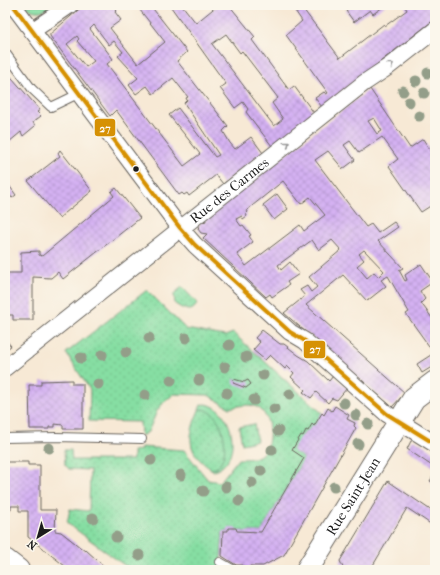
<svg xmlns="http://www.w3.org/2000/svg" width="440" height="575" viewBox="0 0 440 575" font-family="'IM FELL French Canon',serif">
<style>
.grass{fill:url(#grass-tufts);stroke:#517d60}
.park{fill:url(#park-dots);stroke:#517d60}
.building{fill:url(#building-cross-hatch);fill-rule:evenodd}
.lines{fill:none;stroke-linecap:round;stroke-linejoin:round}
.lane-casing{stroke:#69645d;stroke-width:10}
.street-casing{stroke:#69645d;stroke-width:18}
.secondary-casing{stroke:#69645d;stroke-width:24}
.lane{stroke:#fff;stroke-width:8}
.street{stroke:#fff;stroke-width:16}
.secondary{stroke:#fff;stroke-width:22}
.bus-1-casing{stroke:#fbf7ec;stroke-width:7}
.bus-1{stroke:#d69104;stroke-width:4}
.tree{fill:#939e89}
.oneway{stroke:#999}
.bus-dot{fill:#1c1c1c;stroke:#fbf7ec;stroke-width:1.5}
.labels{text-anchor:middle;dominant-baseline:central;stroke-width:3;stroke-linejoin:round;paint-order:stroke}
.street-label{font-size:14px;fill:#1c1c1c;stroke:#fbf7ec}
.line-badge{stroke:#fbf7ec;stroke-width:1.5}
.badge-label{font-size:11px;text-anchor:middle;font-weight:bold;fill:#fff}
</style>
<defs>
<pattern id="grass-tufts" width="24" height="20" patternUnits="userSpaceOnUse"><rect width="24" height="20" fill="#86dea3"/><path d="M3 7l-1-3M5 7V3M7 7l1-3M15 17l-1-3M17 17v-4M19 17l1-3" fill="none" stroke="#73be8c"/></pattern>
<pattern id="park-dots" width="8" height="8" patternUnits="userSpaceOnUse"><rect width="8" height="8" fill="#86dea3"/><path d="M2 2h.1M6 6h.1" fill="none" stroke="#73be8c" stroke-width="1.8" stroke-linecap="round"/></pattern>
<pattern id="building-cross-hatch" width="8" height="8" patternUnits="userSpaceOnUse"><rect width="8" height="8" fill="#d4b1f2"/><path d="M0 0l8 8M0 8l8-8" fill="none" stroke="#b598cf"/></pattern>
</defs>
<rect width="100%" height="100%" fill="#fbf7ec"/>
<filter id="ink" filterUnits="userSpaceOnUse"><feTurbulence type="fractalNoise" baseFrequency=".025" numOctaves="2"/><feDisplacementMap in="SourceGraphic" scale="8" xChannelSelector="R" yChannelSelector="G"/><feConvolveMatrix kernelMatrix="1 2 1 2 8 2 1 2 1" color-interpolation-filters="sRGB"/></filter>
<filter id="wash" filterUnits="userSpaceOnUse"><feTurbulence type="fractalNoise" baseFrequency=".012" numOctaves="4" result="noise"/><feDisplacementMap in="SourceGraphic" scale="16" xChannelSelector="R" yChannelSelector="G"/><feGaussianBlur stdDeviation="0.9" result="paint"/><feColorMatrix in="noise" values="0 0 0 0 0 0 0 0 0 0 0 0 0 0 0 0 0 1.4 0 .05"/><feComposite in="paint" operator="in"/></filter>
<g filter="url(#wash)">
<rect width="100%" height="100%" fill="#f7e9d5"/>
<path class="grass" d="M23,5H51L50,8C39,13 32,12 23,5Z
M204,404C234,406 244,462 214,471L211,469L216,468L224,454L199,410L201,405Z"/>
<path class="park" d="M182,287L197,303C193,315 183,309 175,304L174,294Z
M147,290L186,329L225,336L233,333L322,413L314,426L312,425L308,431L306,430L292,450L304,458L261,532L237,531L236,528H229L228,531H223L220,570H135L124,565L67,523L70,509L89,511L90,470L69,469L65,465L64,450H71L72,460H133V451L141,450V447L184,450L208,480L220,482L238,459C245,459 252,459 259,456C274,448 272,414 257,407C248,403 239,406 230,408L208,395L174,394L164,402L157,411L148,432L141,436L140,422L89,421L90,390L66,353Z
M202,409C220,411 227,439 224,454C223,459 220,464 216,468L211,469C185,452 188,435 199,410Z
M254,424L257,441L242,444L239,427Z"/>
<g id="blocks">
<path class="building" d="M84,5H113L117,10L115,12L121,20L110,28L138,64L165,42L136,5H150L187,52L177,61L228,126L223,131L230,143L235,149L251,137L263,153L223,184L216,175L189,196L187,193L184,195L182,193L179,195L116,110L110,116L50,36V34ZM94,25L109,45L114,41L123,52L118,56L138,78L129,85L136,94L147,86L153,94L173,78L188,97L186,98L187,100L184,103L219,155L215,157L178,108L169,115L200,154L184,166L107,64L113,59L90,29ZM77,36L79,39L77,41L94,61L86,67L67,44Z
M173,5H182L196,23L218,5H229L255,37L252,40L289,90L294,86L314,113L272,146L246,112L248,109L243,102L235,108L220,88L226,84L171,7ZM226,34L240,53L242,51L278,98L272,103L283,119L274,126L212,44Z
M291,5H300L340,58L384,24L385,26L407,10L404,5H435V19L322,107L315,98L324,92L326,94L328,93L286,35L302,21Z
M348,5H386L373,14L370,10L354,22L346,11L350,7Z
M5,70L40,110L37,112L41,116L33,122L35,126L23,136L21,132L9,142L6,138L5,139Z
M370,89L410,148L423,139L435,158V203L421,212L389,166L398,159L382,137L359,153L350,141L344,145L355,160L343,169L328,151L315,160L366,227L371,224L378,233L394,222L398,227L378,241L403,268L399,270L405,281L407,280L405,275L421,264L433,282L420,291L425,299L421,303L435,322V365L422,373L417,364L434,353L406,314L409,312L388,276L381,280L386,286L367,301L343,275L306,305L405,393L392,407L284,313L305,296L300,290L307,286L311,292L317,287L309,277L341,250L332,240L319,250L312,240L278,265L281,270L290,262L299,274L287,282L289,285L272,297L270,294L266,297L203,238L207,234L201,233L198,229L200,223L206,221L205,218ZM374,118L382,131L377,134L368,121ZM283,181L301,204L310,197L325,215L304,231L300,225L246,266L237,254L253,242L249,236L251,235L243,225L241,226L236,219L242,216L243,219L247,216L246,214L248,212L247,210ZM364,250L384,271L378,277L374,272L367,278L357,266L364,260L359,254Z
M60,150L92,191L59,218L28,181L60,156L58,153Z
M8,184L16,195L12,198L5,189Z
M116,188L140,218L63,279L58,272L51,278L33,277V320H13V315H5V273H21V252L39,251V255L42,256L114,196L111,192Z
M277,194L288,209L274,220L263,205Z
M262,330L280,344H284L298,355L308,361L329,381L333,376L347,388L337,400L332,398L328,403L316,392L311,398L303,392L305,390L291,377L294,373L287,366L285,369L270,355L265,360L253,350L260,342L255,338Z
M5,339L11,346L5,350Z
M234,379L244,382L248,380L251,384L246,388L233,383Z
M72,380V384H83V429H63V425L55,424V427H49V429H30L29,385H41V381Z
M335,406L349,415L347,419L355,423L354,426L356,428L284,555L263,566H250L249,569H243V565H236L222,556L223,531H228V528H236L237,531L261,532L304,458L292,450L301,435L303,436L306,430L308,431L312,424L314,426L322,413L324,415L328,408L332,411Z
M416,440L435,453V468L407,449L411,441Z
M5,462H28V465H40V510H56L55,531L61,532L85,551L86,550L108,570H70L28,537V511H19V506H11V509L5,511Z
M435,473V484L430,481Z
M388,481L432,511L435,506V527L407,508L372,567L378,570H344L340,561Z"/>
</g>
</g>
<g filter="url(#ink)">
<use href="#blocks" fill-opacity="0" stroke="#69645d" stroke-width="1"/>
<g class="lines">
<defs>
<path id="lane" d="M5,52L32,89L51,107L78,94
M5,438L56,437L142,439
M220,562L234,570"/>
<g id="street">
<path d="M13,5L180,228L195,245L290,332L305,341L387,414L435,444"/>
<path d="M32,31L70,5"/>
<path id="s1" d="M5,368L364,83L388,67L435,30"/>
</g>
<g id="secondary">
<path d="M5,560L18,570"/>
<path id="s2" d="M307,570L414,398L435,382"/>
</g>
</defs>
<use href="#lane" class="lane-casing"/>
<use href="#street" class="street-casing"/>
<use href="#secondary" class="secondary-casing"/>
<use href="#lane" class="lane"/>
<use href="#street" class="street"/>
<use href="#secondary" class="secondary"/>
<defs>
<path id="bus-1" d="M13,5L180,228L195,245L290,332L305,341L387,414L435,444"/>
</defs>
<use href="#bus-1" class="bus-1-casing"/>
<use href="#bus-1" class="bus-1"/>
</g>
<g class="tree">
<circle cx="428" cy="73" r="5.5"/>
<circle cx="416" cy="81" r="5.5"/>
<circle cx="403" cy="91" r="5.5"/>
<circle cx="424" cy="93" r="5.5"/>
<circle cx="409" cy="102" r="5.5"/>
<circle cx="419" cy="116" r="5.5"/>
<circle cx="149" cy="338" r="5.5"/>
<circle cx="186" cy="338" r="5.5"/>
<circle cx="229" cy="345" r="5.5"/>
<circle cx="126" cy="352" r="5.5"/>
<circle cx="102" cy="355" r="5.5"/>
<circle cx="246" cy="357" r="5.5"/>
<circle cx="81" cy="358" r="5.5"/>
<circle cx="225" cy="367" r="5.5"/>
<circle cx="263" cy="375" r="5.5"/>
<circle cx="171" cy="380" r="5.5"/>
<circle cx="199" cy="380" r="5.5"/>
<circle cx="98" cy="384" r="5.5"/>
<circle cx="227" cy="393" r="5.5"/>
<circle cx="290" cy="394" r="5.5"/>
<circle cx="145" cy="395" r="5.5"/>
<circle cx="254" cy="400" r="5.5"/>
<circle cx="344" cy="403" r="5.5"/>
<circle cx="274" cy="409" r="5.5"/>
<circle cx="356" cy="415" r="5.5"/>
<circle cx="368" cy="424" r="5.5"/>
<circle cx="278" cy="431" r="5.5"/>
<circle cx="358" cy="444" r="5.5"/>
<circle cx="49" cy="448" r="5.5"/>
<circle cx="272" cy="450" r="5.5"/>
<circle cx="151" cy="460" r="5.5"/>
<circle cx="261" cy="471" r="5.5"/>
<circle cx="181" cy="475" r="5.5"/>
<circle cx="252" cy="483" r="5.5"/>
<circle cx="226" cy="487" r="5.5"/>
<circle cx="334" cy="487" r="5.5"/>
<circle cx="203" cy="491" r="5.5"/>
<circle cx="239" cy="501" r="5.5"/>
<circle cx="93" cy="518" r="5.5"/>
<circle cx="116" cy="537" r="5.5"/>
<circle cx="139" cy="555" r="5.5"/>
</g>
<defs><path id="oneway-chevron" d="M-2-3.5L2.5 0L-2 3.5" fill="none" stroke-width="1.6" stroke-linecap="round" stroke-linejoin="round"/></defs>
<g class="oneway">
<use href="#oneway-chevron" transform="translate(391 65) rotate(-37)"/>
<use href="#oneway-chevron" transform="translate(287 144) rotate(-38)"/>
</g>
</g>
<circle class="bus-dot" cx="136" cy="169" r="3.5"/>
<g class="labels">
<g class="street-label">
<text stroke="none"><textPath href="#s1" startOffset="286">Rue des Carmes</textPath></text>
<text stroke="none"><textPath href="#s2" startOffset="87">Rue Saint-Jean</textPath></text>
</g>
</g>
<g class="line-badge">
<rect x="94" y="118" width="22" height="19" rx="4" fill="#d69104"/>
<rect x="303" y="340" width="23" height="19" rx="4" fill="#d69104"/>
</g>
<g class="badge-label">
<text x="105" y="132">27</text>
<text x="315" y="353">27</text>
</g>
<rect width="440" height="575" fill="none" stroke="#fbf7ec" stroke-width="20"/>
<g transform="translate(38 537) rotate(217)" stroke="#fbf7ec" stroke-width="3" paint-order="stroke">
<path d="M0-3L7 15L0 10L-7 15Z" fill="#1c1c1c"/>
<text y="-6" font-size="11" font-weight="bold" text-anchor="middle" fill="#1c1c1c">N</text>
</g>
</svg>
